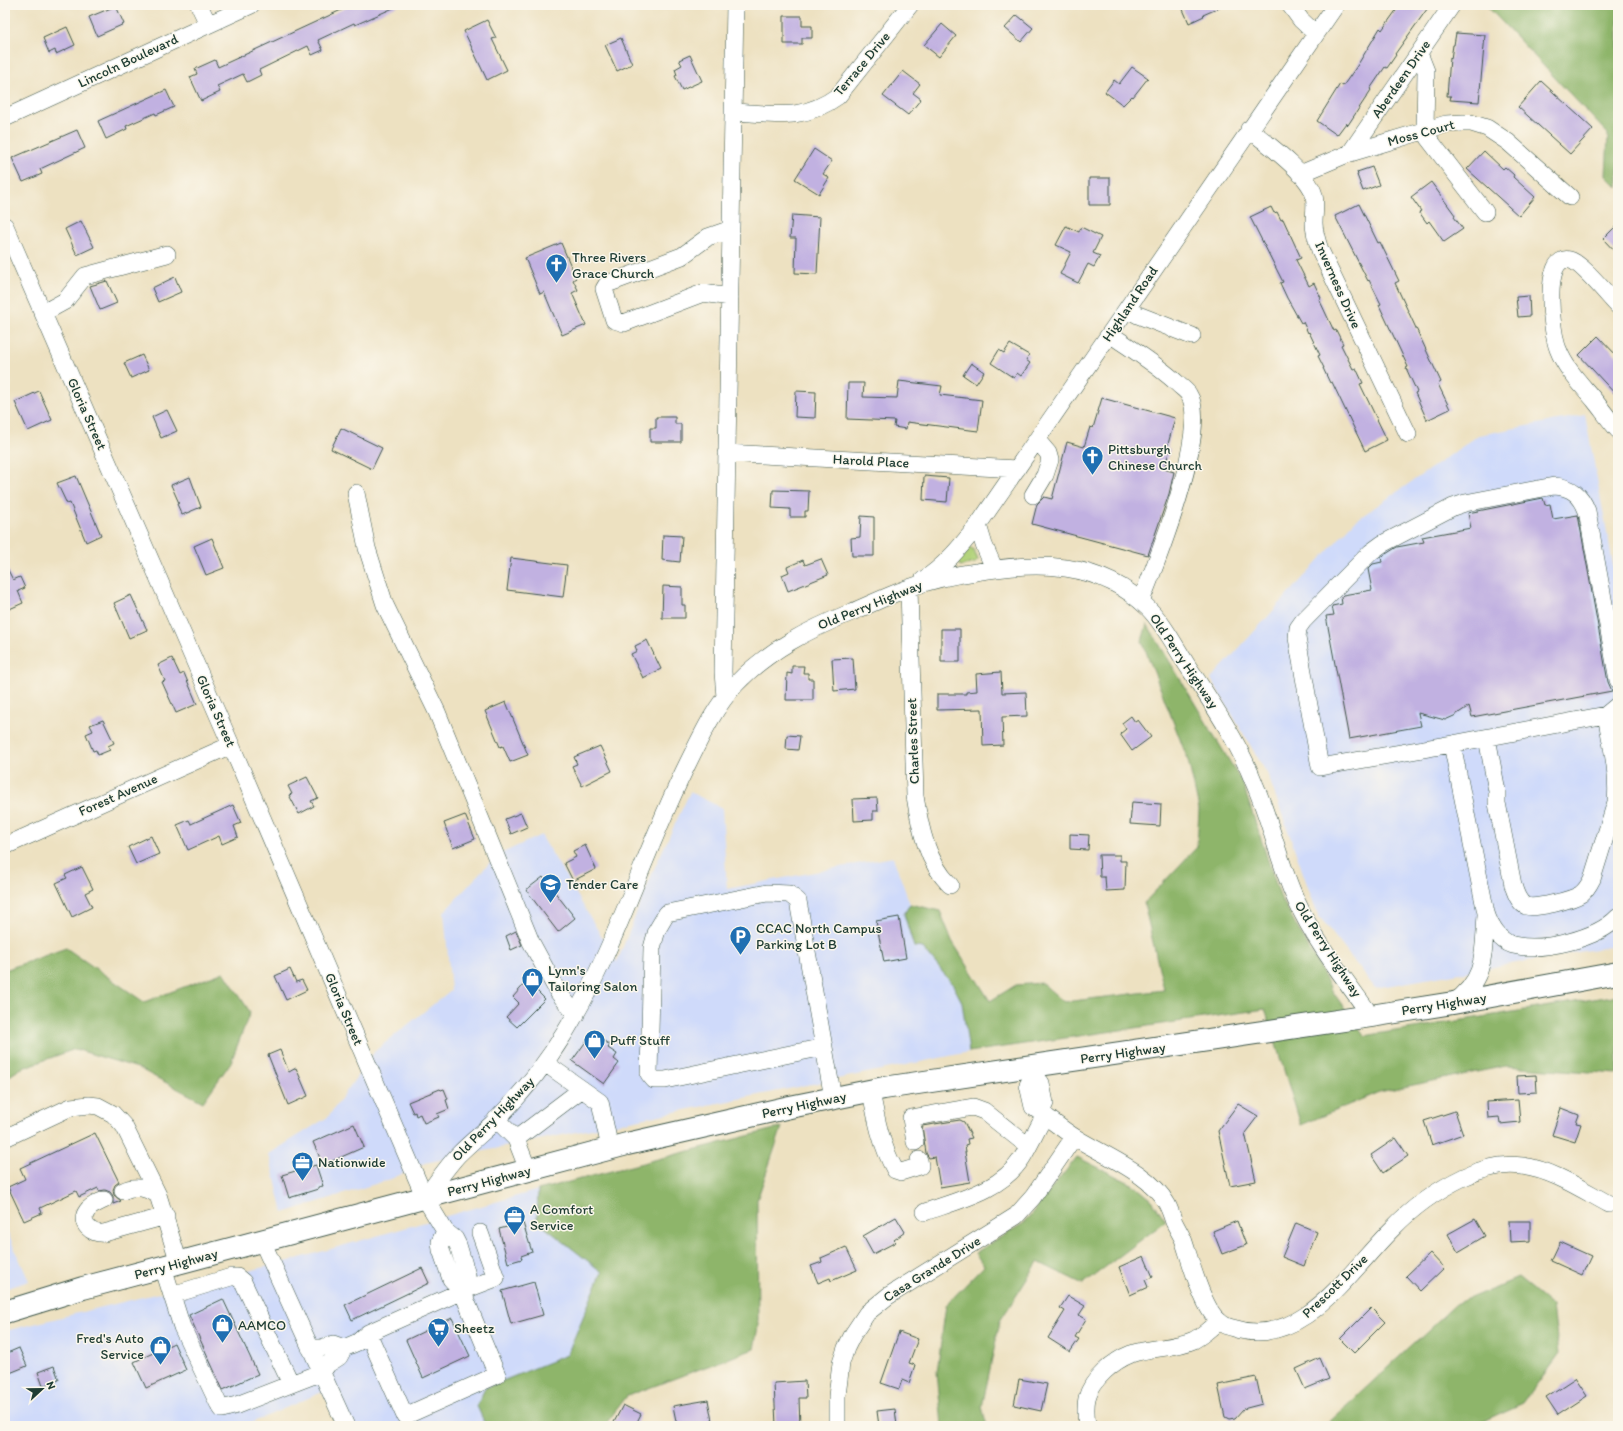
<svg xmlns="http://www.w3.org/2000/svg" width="1623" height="1431" viewBox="0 0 1623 1431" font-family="Itim,sans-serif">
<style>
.built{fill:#cfdafa}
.green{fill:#b3d37b;stroke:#698858}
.forest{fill:#8eb56b;stroke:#567950}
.building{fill:#c1b1e1}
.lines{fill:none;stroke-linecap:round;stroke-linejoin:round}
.minor-casing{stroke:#3e5649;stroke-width:18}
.major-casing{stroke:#3e5649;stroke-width:24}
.minor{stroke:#fff;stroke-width:17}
.major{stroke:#fff;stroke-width:22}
.labels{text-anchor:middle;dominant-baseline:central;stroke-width:3;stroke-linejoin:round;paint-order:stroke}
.street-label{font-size:14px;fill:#1f3d34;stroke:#fbf7ec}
.poi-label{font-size:14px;fill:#1f3d34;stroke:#fbf7ec;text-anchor:start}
</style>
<rect width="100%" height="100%" fill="#fbf7ec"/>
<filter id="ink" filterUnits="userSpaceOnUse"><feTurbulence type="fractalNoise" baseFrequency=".025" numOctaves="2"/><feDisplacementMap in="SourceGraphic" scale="8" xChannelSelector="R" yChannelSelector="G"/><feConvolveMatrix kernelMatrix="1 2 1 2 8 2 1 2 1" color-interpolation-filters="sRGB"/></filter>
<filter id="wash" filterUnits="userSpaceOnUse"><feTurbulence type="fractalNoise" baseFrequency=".012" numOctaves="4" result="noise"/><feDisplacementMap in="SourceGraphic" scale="16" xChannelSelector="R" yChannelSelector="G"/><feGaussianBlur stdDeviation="0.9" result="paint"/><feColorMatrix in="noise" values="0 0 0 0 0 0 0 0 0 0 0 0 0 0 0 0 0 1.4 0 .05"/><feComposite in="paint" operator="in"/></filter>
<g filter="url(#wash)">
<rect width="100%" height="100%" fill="#ede1c1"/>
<path class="built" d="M1585,415L1618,591V945L1375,988L1318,915L1268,775L1211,679L1355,521L1479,435Z
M690,792L722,808L727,889L893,857L910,904L904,914L914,947L923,948L953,985L962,1002L969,1052L425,1163L391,1179L283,1213L269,1154L328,1117L375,1051L451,990L444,912L496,856L541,835L617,962L654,869Z
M538,1190L537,1221L602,1272L567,1355L485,1388L477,1406L486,1426H344L322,1392L244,1426H5V1331L289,1261Z
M5,1227L29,1281L5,1289Z"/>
<path class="green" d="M970,548L973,549L978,560L975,563L960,566L958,562Z"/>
<path class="forest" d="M1486,5H1618V188L1606,176L1608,134Z
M1147,624L1242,782L1280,896L1333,992L1364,1036L1618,995V1074L1506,1066L1379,1092L1301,1125L1265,1009L969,1052L962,1002L953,985L923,948L914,947L904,914L910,904L940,911L952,941L990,1001L1016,985L1042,983L1064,1002L1164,990L1144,903L1197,847L1199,809L1188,760L1142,641Z
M66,948L144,1002L224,972L250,1012L231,1062L203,1102L138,1068L75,1049L20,1069L5,1079V970Z
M782,1127L757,1200L758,1326L754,1349L627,1396L604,1426H486L477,1406L485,1388L567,1355L602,1272L537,1221L538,1190Z
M1077,1157L1134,1185L1152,1200L1166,1221L1083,1284L1038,1262L1000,1321L982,1407L987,1426H942L937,1372L946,1305L984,1266L975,1253L1024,1223Z
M1518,1278L1553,1307L1559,1354L1523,1403L1472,1426H1325L1456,1304Z"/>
<g id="blocks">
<path class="building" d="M352,5H400L355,25L354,23L318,40L323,50L312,55L308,46L259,70L261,75L247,82L243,74L217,86L220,92L201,101L190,77L197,74L195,69L215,60L218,67Z
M1181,5H1226L1203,15L1204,16L1189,23Z
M1400,5H1430L1395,54L1396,55L1387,68L1385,67L1370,89L1371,90L1348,125L1346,123L1337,135L1317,121L1340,84L1343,86L1357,66L1380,28L1382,30Z
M116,6L124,24L97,36L89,17Z
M1017,15L1033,28L1021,42L1005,28Z
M784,16H802V26H812V38H802V44H784Z
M487,20L496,38L492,39L507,70L487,80L464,31Z
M942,24L956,36L939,57L924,45Z
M67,27L75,45L56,54L55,50L49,53L43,38Z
M1456,33L1485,35L1479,102L1450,100L1451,96H1447L1450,58L1451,59L1453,45H1454Z
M621,38L632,64L617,71L605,45Z
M690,55L702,81L682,90L675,76L677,75L675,69L682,65L679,60Z
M1132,67L1148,78L1133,97L1132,96L1123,105L1105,92L1114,80L1119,84Z
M903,71L920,84L913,93L921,99L908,115L883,96Z
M1541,81L1593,129L1570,154L1518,107Z
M166,90L174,107L156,115L155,113L126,126L127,129L106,139L98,121Z
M77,130L85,148L40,169L42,174L23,182L12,158Z
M814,149L832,161L823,174L829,178L819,194L795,179Z
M1484,151L1503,169L1505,167L1514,175L1513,177L1535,197L1519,216L1467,169Z
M1372,167L1379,185L1363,191L1357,175H1358L1357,172Z
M1089,178H1110V205H1089Z
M1431,182L1455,215L1454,217L1463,229L1444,242L1429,221L1427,223L1419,212L1421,211L1411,197Z
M1359,204L1378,243L1380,242L1399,281L1395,283L1441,382L1438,384L1450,409L1427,420L1415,393L1417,392L1406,368L1408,367L1379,305L1381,304L1369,280L1368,281L1335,216Z
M1271,207L1274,213L1277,212L1281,220L1283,219L1301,258L1296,260L1309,286L1314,283L1321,298L1319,299L1334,331L1336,330L1343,344L1341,345L1353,369L1356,368L1363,383L1360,384L1387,440L1365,451L1332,382L1330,383L1323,368H1324L1318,356L1320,355L1309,332L1308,333L1303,322L1301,323L1287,298L1280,283L1283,282L1250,217Z
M792,215L820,217L817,274L795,273L796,238H790Z
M81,221L94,247L77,255L65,229Z
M1618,224V255L1603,239Z
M1066,226L1079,232L1081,227L1101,237L1093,253L1100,256L1094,267L1088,264L1078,283L1060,274L1071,252L1056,245Z
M561,243L576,278L573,280L578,290L572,293L586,325L562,335L544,292L540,294L525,258Z
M175,277L181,292L158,302L152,288Z
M107,281L117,303L100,310L90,286Z
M1529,296L1530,316L1518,317L1516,297Z
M1598,336L1618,357V397L1579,355Z
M1010,344L1029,355L1026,360L1030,363L1021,376L1017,373L1014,378L991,363L999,350L1004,353Z
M142,355L149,370L131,378L124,363Z
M971,363L984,372L976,384L963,375Z
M899,381L942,386L940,395L982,400L978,431L907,422L906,429L894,427L895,421L847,419L848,383H864L863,397L897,398Z
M39,391L52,420L28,431L15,402Z
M796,391L816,392L815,418L795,417Z
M1102,398L1175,418L1167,448L1170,449L1164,469L1174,472L1169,494L1148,555L1032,524L1037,504L1044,497L1052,499L1067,442L1084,447L1090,427L1093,428Z
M167,410L177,431L161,438L152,417Z
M656,417H675V424H681V442H650V428H656Z
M341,428L382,448L372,469L331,449Z
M76,476L101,535L86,542L70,503L67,504L57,483Z
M924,476L949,478L947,502L923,500Z
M190,477L201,507L182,515L177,504L179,503L171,485Z
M773,490L809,491L808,511H805V517H790V509L772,508Z
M1543,498L1545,505L1550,504L1553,519L1578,515L1608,682L1612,691L1472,717L1469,706L1454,716L1445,720L1418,713L1421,726L1349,739L1326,616L1334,615L1332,606L1342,604L1341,597L1343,595L1372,590L1368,569L1373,564L1382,562L1381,557L1397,547L1424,542L1422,537L1471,528L1468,513Z
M861,516L874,517V556H852L851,538L860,537Z
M663,535L682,536L680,562L662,560Z
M212,538L224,568L206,575L194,546Z
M511,558L567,565L563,597L507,590Z
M821,559L828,575L788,591L782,575L789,572L787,567L803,560L805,565Z
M5,564L13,580L20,577L25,588L18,591L23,603L5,611Z
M663,586L682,587V605H685V618H662Z
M131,595L147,630L129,638L114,603Z
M941,629H960V662H941Z
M647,640L661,669L643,678L631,654L637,651L635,646Z
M172,658L180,675L184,673L197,704L176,713L162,682L165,681L158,665Z
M853,658L855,689L834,691L832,659Z
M792,666H804L803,673H808V679H813V700H786L787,673L792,674Z
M1001,672L1002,693L1026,692L1027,716L1002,717L1003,745L983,746L982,709L937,710V694H966V692L977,691L976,674Z
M506,702L528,755L510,762L503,746L500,747L485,711Z
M1131,716L1135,722L1138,720L1151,737L1132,751L1120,734L1126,729L1122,723Z
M103,720L114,743L108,746L110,750L98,755L96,750L93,751L86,734L93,731L90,725Z
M787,735L800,736L798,750L786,749Z
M600,746L612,771L582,786L572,766L577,764L574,757Z
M307,777L318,798L311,801L314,806L299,814L289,795L292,794L288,786Z
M877,798L878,811H873V820L854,821L853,799Z
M1132,802L1161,804L1160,826L1130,824Z
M233,805L241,823L234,826L238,837L222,844L219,836L188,850L177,825L189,820L191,824Z
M521,813L527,827L511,834L505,819Z
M465,815L475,839L453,848L444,823Z
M1070,834L1089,835L1088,850L1070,849Z
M151,836L159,854L136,864L128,847Z
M585,845L596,869L573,881L564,863L576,857L573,851Z
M1099,855H1120V861H1126L1125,890L1106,891L1105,877H1100Z
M82,867L93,889L85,893L92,907L72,917L56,883L67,878L65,875Z
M543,877L575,918L558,932L526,890Z
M899,917L906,958L884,962L876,921Z
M516,931L522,945L511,950L506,936Z
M290,969L296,982L302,980L307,990L286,1000L275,976Z
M527,981L545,999L517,1027L506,1017L519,1003L513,997Z
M598,1037L610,1045L608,1048L617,1054L614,1059L619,1063L604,1084L572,1061L587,1040L593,1044Z
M280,1050L289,1072L296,1068L308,1096L288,1105L268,1055Z
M1536,1075L1537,1092L1518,1093L1517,1076Z
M440,1089L441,1090L444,1089L448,1099L446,1100L449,1109L437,1114L439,1117L424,1123L420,1114L416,1116L415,1112L413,1113L408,1102Z
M1518,1100L1520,1122L1500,1124L1499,1117L1488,1118L1487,1102Z
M1238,1104L1258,1116L1245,1133L1256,1181L1230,1186L1218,1131Z
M1561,1108L1579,1115L1576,1123L1581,1124L1575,1142L1552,1135Z
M1455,1111L1463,1134L1432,1145L1424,1121Z
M960,1120L964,1122L972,1138L967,1139L968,1144L965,1145L966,1152H965L970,1182L940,1187L935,1157L929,1158L926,1153L922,1126Z
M354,1124L364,1147L323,1165L313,1142Z
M95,1133L119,1182L115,1185L113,1190L114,1195L121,1201L113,1204V1196L110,1192L105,1190L99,1191L98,1188L79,1197L76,1191L40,1208L42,1213L24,1221L8,1187L25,1179L20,1168Z
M1396,1138L1408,1156L1383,1173L1371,1155Z
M316,1165L323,1186L318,1187V1189L289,1198L282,1175Z
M896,1217L905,1232L894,1240L896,1242L873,1254L863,1236Z
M1475,1219L1485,1236L1458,1252L1448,1234Z
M1237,1221L1246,1245L1222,1254L1213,1231Z
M1509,1221H1530V1241L1510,1242Z
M523,1223L532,1252L521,1256L522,1259L508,1263L499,1229Z
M1296,1223L1317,1232L1304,1266L1282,1257Z
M1560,1242L1591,1256L1582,1275L1551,1261Z
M846,1247L857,1270L831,1281L830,1278L818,1283L811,1266L822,1262L821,1258Z
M1430,1253L1444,1268L1420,1291L1406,1276Z
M1144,1256L1153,1277L1145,1280L1148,1287L1130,1295L1119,1267Z
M422,1268L429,1283L352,1320L345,1305Z
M534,1282L543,1315L511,1324L502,1291Z
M1068,1296L1085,1306L1079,1315L1086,1319L1075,1337L1079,1339L1070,1352L1048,1338L1065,1311L1060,1308Z
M223,1299L258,1374L223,1390L189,1315Z
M1371,1308L1385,1322L1354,1353L1340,1339Z
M452,1318L470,1356L423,1378L406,1340Z
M899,1332L918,1339L909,1363L915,1365L909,1383L902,1380L899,1389L881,1383Z
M174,1343L186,1370L146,1388L134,1362Z
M19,1348L27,1366L5,1375V1354Z
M1320,1358L1329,1379L1305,1389L1296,1369Z
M54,1366L59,1380L43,1386L38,1372Z
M1256,1377L1262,1404L1243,1409L1235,1418L1229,1419L1225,1417L1218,1385Z
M1575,1378L1587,1396L1558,1415L1546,1397Z
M1019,1379L1047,1384L1041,1411L1014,1405Z
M805,1381L806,1398H799L800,1426H776L774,1383Z
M708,1400L712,1421L690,1426H677L673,1406Z
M623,1405L641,1414L635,1426H612Z
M895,1409L897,1426H879L877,1411Z"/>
</g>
</g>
<g filter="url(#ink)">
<use href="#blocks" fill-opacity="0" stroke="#3e5649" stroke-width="1"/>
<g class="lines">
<defs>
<path id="minor" d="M199,5L208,24
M1290,5L1301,20L1315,33
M1419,53L1426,71L1425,130L1428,138L1485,212
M734,112C775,114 802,122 838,96L910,5
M5,118L251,5
M1249,129C1266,143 1309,174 1314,195C1316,204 1314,214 1314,223C1314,232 1317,241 1320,250L1408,434
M1350,153L1452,5
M1300,174L1350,153L1377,145L1446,124L1463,123H1471L1487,128L1508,142L1570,197
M5,226L231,745L425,1198L445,1231L455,1239L458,1245L467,1275V1281L462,1291L451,1279L441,1250L440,1242L445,1231
M730,297L703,293L624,323L614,320L604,289L607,284L682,256L708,237L731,229
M1618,306C1609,297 1581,262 1570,260C1541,253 1552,335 1558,349C1566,370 1582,385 1595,401C1603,411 1610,421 1618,430
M1127,309L1138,315L1192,336
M43,313L65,301L85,276L167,254
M1110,334C1133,350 1158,365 1178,384C1182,388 1187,391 1189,395C1210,428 1156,564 1141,601
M726,453L1017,469
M356,493L367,548L385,605L437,712L531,942L558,992L576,1015
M1033,495L1045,475L1050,460L1048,453L1037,440
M978,525L984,545L994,568
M923,580C945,566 961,546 978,525L1336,5
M909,588L915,796C920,828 927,862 950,885
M1618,680L1587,511C1581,495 1572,487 1554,486L1465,503L1453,507L1382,544L1371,552L1303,621L1298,628L1297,638L1320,767L1452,744L1606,715L1618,705
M725,697L723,672C726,449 733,227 735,5
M1487,738L1497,791V803L1513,885C1515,892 1519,903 1526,906C1536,909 1572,900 1581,894C1586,890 1589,885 1592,879L1616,802C1619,774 1611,743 1606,715
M1452,744L1486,913C1490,926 1499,941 1513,945C1543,952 1597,939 1618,917
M5,846L231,745
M1453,1003C1487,979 1483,953 1486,915
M824,1047L665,1080H654L649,1074L652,948L657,930L667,913L767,893L789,894L798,901L833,1098
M545,1063L600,1102L610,1148
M1032,1066L1034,1074L1041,1083L1045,1103L1041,1112
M1034,1074L1028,1085L1033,1107C1048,1117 1061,1129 1076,1138C1105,1156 1150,1173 1167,1204C1170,1210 1172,1216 1174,1222C1177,1228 1180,1233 1183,1239C1190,1259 1203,1309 1219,1321C1222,1324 1228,1327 1233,1328C1302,1351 1351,1269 1393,1228C1413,1207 1437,1190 1464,1177C1481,1169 1502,1163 1522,1166C1553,1170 1581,1189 1609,1204
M871,1091C876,1119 881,1145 895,1170L901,1172L920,1166L919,1160
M496,1119L516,1139
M5,1138L71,1107L89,1105L98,1106L113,1114L124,1126L158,1195L179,1263
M915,1142L911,1118L973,1107L984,1111L1028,1146
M528,1170L516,1139L582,1089
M123,1191C135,1185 147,1188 158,1195
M425,1198C436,1183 446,1168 458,1155C469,1144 481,1134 492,1124C519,1097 544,1067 564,1034C615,951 642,857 685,769C700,739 713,709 736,684C768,650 810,629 852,612C871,604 889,595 909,588C930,580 953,575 976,572C1037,561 1101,561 1148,608C1164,624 1175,646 1187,665C1212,703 1238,741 1255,785C1271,822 1279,863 1296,900C1315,942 1345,979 1371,1016
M104,1200C98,1203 91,1205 87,1211C78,1223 92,1235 104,1233L166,1216
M925,1212C959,1200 1001,1191 1022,1158C1030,1145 1037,1129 1045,1115
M262,1241L346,1426
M163,1267L182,1327L218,1403L222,1409L237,1405L322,1372L328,1364L339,1357L344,1348L358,1342L368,1333L462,1291L497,1375L405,1416L368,1333
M462,1291L496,1278L480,1233
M172,1295L231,1277H237L243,1282L291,1384
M310,1348H321L333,1344L344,1348
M837,1426V1396L841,1363L846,1348L853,1334L867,1313L888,1296L1016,1216L1033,1197L1074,1137
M1087,1426C1086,1417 1085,1407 1087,1398C1092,1379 1113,1361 1131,1354C1151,1347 1174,1349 1194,1340C1203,1335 1211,1328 1218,1321"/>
<path id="major" d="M5,1312L83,1288L627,1144L790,1107L884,1088L1371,1016L1453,1003L1618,973"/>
</defs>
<use href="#minor" class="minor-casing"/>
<use href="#major" class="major-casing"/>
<use href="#minor" class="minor"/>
<use href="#major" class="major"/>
</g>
</g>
<defs>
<symbol id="church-pin" viewBox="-11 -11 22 30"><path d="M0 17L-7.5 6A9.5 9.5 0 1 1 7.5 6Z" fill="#1f6fb2" stroke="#fbf7ec"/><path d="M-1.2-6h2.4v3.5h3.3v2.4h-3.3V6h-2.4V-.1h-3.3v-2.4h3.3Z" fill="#fff"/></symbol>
<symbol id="school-pin" viewBox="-11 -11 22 30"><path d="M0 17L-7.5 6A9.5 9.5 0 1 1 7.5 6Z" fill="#1f6fb2" stroke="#fbf7ec"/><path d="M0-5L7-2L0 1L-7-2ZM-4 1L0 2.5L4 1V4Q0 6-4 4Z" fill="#fff"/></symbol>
<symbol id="parking-pin" viewBox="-11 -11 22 30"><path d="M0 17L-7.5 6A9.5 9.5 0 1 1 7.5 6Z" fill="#1f6fb2" stroke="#fbf7ec"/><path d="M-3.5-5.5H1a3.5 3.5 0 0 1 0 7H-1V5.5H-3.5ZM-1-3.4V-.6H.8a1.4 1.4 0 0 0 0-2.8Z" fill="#fff"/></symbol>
<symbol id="shop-pin" viewBox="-11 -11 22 30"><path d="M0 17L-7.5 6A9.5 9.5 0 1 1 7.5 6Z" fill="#1f6fb2" stroke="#fbf7ec"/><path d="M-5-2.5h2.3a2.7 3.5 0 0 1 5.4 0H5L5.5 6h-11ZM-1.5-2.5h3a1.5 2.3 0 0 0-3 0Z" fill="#fff"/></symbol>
<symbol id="office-pin" viewBox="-11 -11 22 30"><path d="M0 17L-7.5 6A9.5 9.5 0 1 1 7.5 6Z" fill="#1f6fb2" stroke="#fbf7ec"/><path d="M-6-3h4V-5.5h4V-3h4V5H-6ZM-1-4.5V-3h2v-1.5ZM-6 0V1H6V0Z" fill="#fff"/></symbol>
<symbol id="supermarket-pin" viewBox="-11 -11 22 30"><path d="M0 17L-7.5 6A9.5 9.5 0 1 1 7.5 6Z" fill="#1f6fb2" stroke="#fbf7ec"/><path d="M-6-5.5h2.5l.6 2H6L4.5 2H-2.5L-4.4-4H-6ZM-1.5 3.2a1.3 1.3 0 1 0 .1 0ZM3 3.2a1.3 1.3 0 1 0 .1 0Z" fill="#fff"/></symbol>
</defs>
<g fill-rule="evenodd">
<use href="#church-pin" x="544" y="252" width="25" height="34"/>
<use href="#church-pin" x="1080" y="444" width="25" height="34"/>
<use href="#school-pin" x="538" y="872" width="25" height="34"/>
<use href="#parking-pin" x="728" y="924" width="25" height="34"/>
<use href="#shop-pin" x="520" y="966" width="25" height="34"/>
<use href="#shop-pin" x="582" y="1028" width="25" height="34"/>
<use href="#office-pin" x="290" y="1150" width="25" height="34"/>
<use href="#office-pin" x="502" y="1204" width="25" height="34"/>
<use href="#shop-pin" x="210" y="1312" width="25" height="34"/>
<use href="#supermarket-pin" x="426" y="1316" width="25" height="34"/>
<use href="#shop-pin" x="148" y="1334" width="25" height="34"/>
</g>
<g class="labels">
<g class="street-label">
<text transform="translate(128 61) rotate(-25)">Lincoln Boulevard</text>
<text transform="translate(862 64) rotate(-50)">Terrace Drive</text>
<text transform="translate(1401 79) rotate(-55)">Aberdeen Drive</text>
<text transform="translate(1421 133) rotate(-15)">Moss Court</text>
<text transform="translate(1338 285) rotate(66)">Inverness Drive</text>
<text transform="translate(1130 304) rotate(-56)">Highland Road</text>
<text transform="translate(87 414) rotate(66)">Gloria Street</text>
<text transform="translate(871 461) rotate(3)">Harold Place</text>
<text transform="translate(870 605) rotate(-22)">Old Perry Highway</text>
<text transform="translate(1184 661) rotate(56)">Old Perry Highway</text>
<text transform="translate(216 711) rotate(66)">Gloria Street</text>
<text transform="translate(913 741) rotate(-92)">Charles Street</text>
<text transform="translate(118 795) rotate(-24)">Forest Avenue</text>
<text transform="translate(1328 949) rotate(57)">Old Perry Highway</text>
<text transform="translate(1444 1004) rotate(-9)">Perry Highway</text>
<text transform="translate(344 1009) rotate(67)">Gloria Street</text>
<text transform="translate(1123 1053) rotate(-8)">Perry Highway</text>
<text transform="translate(804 1105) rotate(-12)">Perry Highway</text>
<text transform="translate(493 1119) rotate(-46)">Old Perry Highway</text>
<text transform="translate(489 1181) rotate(-15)">Perry Highway</text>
<text transform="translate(176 1264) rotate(-15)">Perry Highway</text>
<text transform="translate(932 1269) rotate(-32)">Casa Grande Drive</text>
<text transform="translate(1335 1286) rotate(-44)">Prescott Drive</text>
</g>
<g class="poi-label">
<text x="572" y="257">Three Rivers<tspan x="572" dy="16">Grace Church</tspan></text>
<text x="1108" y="449">Pittsburgh<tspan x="1108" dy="16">Chinese Church</tspan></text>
<text x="566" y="884">Tender Care</text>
<text x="756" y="928">CCAC North Campus<tspan x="756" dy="16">Parking Lot B</tspan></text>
<text x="548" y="970">Lynn's<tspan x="548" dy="16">Tailoring Salon</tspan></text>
<text x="610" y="1040">Puff Stuff</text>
<text x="318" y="1162">Nationwide</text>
<text x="530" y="1209">A Comfort<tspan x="530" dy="16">Service</tspan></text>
<text x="238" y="1325">AAMCO</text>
<text x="454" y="1328">Sheetz</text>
<text x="144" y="1338" text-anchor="end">Fred's Auto<tspan x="144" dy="16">Service</tspan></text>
</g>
</g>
<rect width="1623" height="1431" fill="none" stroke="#fbf7ec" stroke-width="20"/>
<g transform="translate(42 1389) rotate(68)" stroke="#fbf7ec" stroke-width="3" paint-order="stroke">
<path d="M0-3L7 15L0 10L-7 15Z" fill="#1f3d34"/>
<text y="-6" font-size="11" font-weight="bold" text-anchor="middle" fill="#1f3d34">N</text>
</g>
</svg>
